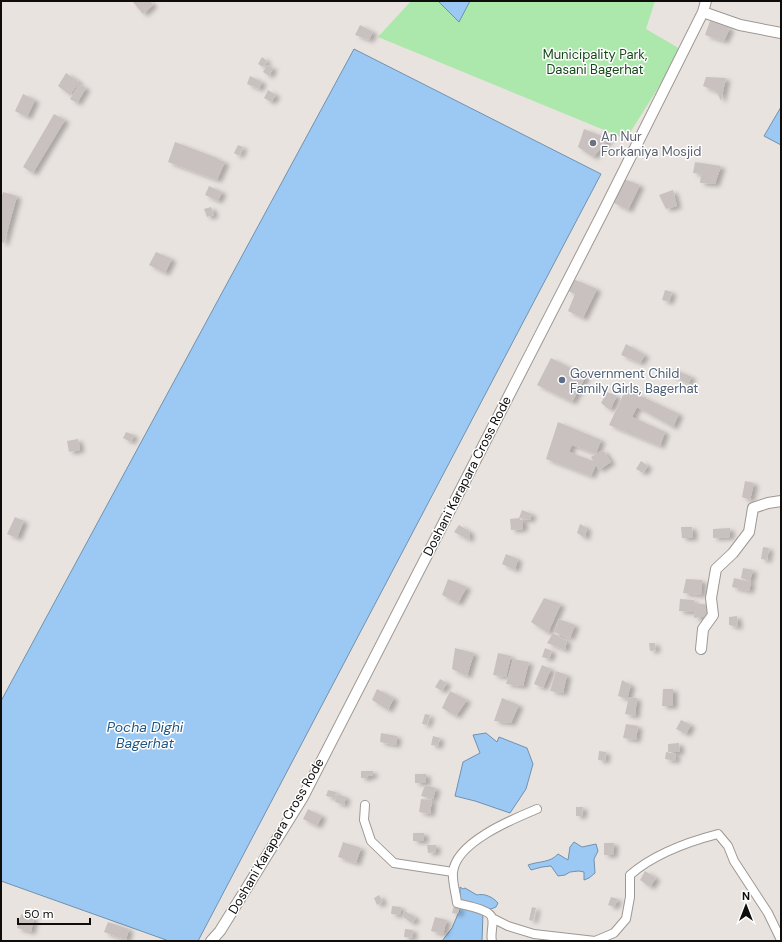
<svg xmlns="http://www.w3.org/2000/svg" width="782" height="942" viewBox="0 0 782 942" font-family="'DM Sans',sans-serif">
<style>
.green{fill:#ace8ac}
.water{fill:#9bc9f4;stroke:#7191ae}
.building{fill:#c8c1bf;filter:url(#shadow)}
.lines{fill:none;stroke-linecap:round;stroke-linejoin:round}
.minor-casing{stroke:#9e9894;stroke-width:10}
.tertiary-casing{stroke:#9e9894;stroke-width:12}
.minor{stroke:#fff;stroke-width:8}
.tertiary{stroke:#fff;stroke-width:10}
.worship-dot{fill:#6b7280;stroke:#fff;stroke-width:1.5}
.service-dot{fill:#5c6f8a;stroke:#fff;stroke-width:1.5}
.labels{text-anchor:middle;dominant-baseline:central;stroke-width:3;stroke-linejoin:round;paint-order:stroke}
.park-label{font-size:13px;fill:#154919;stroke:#fff}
.worship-label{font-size:13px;fill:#5b616d;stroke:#fff;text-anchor:start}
.service-label{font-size:13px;fill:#4e5e75;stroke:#fff;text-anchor:start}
.street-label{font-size:13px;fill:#0f0d0c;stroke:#fff}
.water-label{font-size:14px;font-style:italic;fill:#1e5785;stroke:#fff}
</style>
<defs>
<filter id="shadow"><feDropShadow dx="4.5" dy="2.5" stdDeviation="2" flood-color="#0004"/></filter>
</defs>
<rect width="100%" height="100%" fill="#e9e3df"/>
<path class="green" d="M411,1H655L646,29L682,50L626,139L378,37Z"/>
<path class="water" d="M438,1H470L459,22Z
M354,49L601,174L198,941H169L1,881V701Z
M781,107V145L764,136Z
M486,733L497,742L499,737L527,748L533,764L526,789L510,813L475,801L455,796L463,762L480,753L473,735Z
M574,842L582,847L596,844L598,851L594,859L595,873L589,878L584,880V872L579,871L570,872L565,875L558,876L551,866L542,867L531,870L528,865C539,861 550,863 558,854L568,860L570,847Z
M460,887L463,889L465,888L477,895C484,893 493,897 498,903L496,907L491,909L463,903L460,900Z
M461,907L483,913L482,941H442L452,928Z"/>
<path class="building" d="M132,1H150L153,5L143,14Z
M710,21L730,28L724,41L705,35Z
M360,25L373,32L369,40L355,35Z
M262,57L267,61L263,67L258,64Z
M267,65L273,68L269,76L263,72Z
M66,73L79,82L70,95L58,86Z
M250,76L262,82L259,89L247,84Z
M706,77L726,78L721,101L717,92L703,86Z
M79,84L86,88L77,103L70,99Z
M268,90L276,95L271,102L264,98Z
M23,94L35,100L27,117L15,111Z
M54,114L65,120L33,173L23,167Z
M584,129L609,139L593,157L578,147Z
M175,142L217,158V159L225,162L217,180L168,162Z
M238,145L243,147L239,156L234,153Z
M695,162L721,166L715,184L700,183L701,174L693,173Z
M624,179L640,185L628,210L614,203Z
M209,186L222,192L218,201L205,195Z
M673,190L677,206L666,209L659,195Z
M3,192L17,196L4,243L1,242V199Z
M211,207L214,215L207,217L204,209Z
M156,252L172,259L165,273L149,265Z
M573,279L597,289L583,318L568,311L575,294L568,291Z
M665,290L672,292L669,302L662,300Z
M626,344L645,355L640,363L621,355Z
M551,358L586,376L572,402L537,385Z
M673,369L692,377L688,384L671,375Z
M626,389L679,414L673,427L637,407L632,417L665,432L660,446L609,425Z
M607,392L617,396L610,410L601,403Z
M558,422L601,440L596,454L572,445L569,452L593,461L591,457L603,450L611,462L599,470L596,465L591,476L546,459Z
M126,432L134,435L131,442L123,438Z
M78,439L80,450L69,452L67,441Z
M641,461L648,466L643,473L636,469Z
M745,481L754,483L750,500L742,497Z
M522,510L532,514L530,520L519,518Z
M15,517L24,521L17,538L7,534Z
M520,518V520H523V529L511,530L510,519Z
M580,524L587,528L585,538L577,533Z
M459,525L470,532L469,540L454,532Z
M681,527H692L693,538H682Z
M730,528V537L713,538V529Z
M763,547L769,548L767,560L761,559Z
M506,554L518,559L515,570L502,564Z
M743,568L753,570L750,581L741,578Z
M734,578L751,582L749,591L732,587Z
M448,579L467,587L458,603L442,595Z
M686,579L702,580L701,595L683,593Z
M544,598L561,604L548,633L531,622Z
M680,599L694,600L693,612L679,611Z
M695,603L709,605L708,616L694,618Z
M737,616L738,627L729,625V617Z
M559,619L575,625L570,638L554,632Z
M553,633L567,641L565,650L547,643Z
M649,643H655L656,650L650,651Z
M455,648L474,653L467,676L452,669Z
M545,648L552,651L549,659L542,657Z
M498,653L511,656L506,677L493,675Z
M513,659L529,662L523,686L506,684Z
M542,665L551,669L543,688L534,684Z
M556,671L567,675L563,693L550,691Z
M440,679L447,683L442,691L435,687Z
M622,680L631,685L627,699L618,696Z
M377,689L394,698L388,710L372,700Z
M663,689H673V706H662Z
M450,691L467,700L456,716L442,708Z
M629,697L637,698L635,716L625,714Z
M502,698L519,705L511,723L494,721Z
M425,714L430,715L427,725L422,724Z
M681,720L691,725L686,734L676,729Z
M626,724L638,726L636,740L623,738Z
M381,733L397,736L396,745L380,742Z
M433,736L440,738L438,746L431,745Z
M679,743L680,752H668V744Z
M599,751L606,752L605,761L598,760Z
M666,752L676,754L675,761L665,759Z
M361,771H373V776H368V778H361Z
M415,774H426V783H415Z
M425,785L436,788L433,799L421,796Z
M328,790L336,792L335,798L326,796Z
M337,794L346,797L344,805L335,802Z
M421,799L432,800L430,814L419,812Z
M576,807H583L582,816H576Z
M308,809L322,816L317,826L303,819Z
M413,833H424V841H413Z
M343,842L361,848L356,863L338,857Z
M604,843H614L613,855H604Z
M427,845H436V852L428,853Z
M645,871L656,878L650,887L640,880Z
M379,895L383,902L377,905L374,898Z
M611,897L618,899L614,907L608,905Z
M392,906L401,907L400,915L391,914Z
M454,906L460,908L458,914L452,913Z
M532,907L536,908L533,921L529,920Z
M405,911L416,918L412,923L402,916Z
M21,914L34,918L31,932L17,928Z
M435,917L447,920L443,934L431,931Z
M108,922L129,929L126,940L104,932Z
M405,929L413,930L412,938L404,937Z"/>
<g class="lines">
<defs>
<path id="minor" d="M365,805L364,820L371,841L394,863L453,872
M492,918L508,926L534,934L595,941L614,933L626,919L630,897V875C654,854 687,842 718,834L728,846L734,861L768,913L781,940
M492,941C490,934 494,925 492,918C490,909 465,906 457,903C456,893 452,882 453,872C456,842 513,819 537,809"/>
<path id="tertiary" d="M703,12L740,25L781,33
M701,649L703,629L713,615L711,598L716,569L733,553L749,532L753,508L768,503L781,501
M211,941L220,931L303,797L602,214L703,12L706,1"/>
</defs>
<use href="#minor" class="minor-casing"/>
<use href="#tertiary" class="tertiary-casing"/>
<use href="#minor" class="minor"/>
<use href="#tertiary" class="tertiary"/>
</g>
<circle class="worship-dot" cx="593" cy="143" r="4"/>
<circle class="service-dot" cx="562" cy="380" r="4"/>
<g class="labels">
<g class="park-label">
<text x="595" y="54">Municipality Park,<tspan x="595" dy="15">Dasani Bagerhat</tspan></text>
</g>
<g class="worship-label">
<text x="601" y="136">An Nur<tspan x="601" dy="15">Forkaniya Mosjid</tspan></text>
</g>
<g class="service-label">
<text x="570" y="373">Government Child<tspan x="570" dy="15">Family Girls, Bagerhat</tspan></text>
</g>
<g class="street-label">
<text transform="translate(467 476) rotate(-63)">Doshani Karapara Cross Rode</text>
<text transform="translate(276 836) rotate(-60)">Doshani Karapara Cross Rode</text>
</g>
<g class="water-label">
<text x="145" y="727">Pocha Dighi<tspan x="145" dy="16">Bagerhat</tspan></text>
</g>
</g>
<rect width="782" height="942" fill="none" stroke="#0f0d0c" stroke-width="4"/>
<g transform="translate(746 906)" stroke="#ffffff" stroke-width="3" paint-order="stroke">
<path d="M0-3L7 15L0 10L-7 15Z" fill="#0f0d0c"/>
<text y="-6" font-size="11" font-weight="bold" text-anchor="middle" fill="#0f0d0c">N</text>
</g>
<path d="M18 918v6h72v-6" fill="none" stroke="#0f0d0c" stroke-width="2"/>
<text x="24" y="918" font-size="12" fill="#0f0d0c" stroke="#ffffff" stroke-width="3" paint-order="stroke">50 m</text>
</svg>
